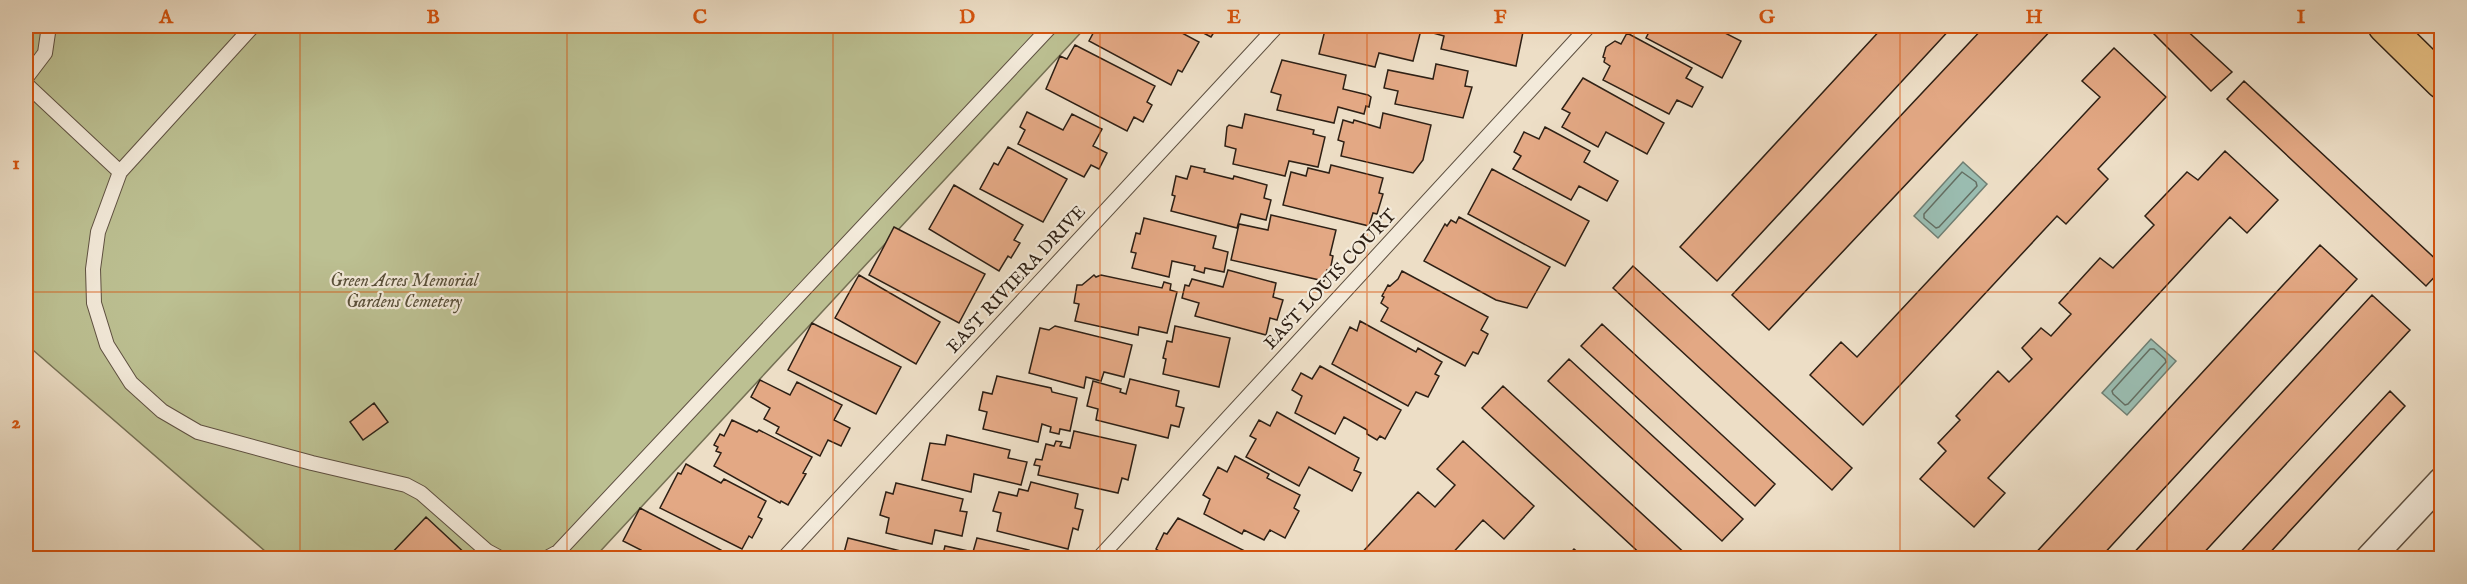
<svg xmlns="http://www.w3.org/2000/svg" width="2467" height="584" viewBox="0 0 2467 584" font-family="'IM FELL English',serif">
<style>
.green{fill:#bcc092;stroke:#757054;stroke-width:1.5}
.water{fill:#9abcb0;stroke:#6f7e72;stroke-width:1.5}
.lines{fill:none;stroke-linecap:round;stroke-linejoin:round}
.shore{stroke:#646e62;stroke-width:1.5}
.building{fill:#e3a884;stroke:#2e2015;stroke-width:1.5}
.lane-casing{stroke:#5e5041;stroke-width:16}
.street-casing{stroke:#5e5041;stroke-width:30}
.primary-casing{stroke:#2e2015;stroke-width:36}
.lane{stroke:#f3eada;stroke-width:14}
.street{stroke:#f3eada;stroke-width:27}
.primary{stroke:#e6bf83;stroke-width:33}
.grid{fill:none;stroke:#d5530d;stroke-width:1.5;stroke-opacity:0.55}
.labels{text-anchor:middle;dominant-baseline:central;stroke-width:4.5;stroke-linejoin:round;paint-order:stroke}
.street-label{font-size:18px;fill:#2e2015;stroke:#f3eada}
.park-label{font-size:18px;font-style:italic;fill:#59503a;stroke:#f3eada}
.neatline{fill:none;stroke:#d5530d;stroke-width:2}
.grid-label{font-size:20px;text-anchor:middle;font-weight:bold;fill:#d5530d}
</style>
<rect width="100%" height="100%" fill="#eddec6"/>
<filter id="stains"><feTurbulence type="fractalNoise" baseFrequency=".00333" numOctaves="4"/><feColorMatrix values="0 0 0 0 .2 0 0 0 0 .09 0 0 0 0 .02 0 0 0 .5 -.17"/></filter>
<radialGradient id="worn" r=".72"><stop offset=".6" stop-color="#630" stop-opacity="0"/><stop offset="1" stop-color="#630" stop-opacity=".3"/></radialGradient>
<path class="green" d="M26,26H1087L594,558H273L26,344Z"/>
<path class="water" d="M1963,162L1987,184L1938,238L1914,216Z
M2151,339L2176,361L2127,415L2102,393Z"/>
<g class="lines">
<path class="shore" d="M1962,172L1976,182L1977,186L1939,227L1936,228L1924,218V214Z
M2150,349H2154L2165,359L2166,362L2128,404L2125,405L2113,394L2112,391Z"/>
</g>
<path class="building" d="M1097,26H1169L1199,42L1182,72L1178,70L1171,85L1089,41Z
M1190,26H1218L1211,37Z
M1326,26H1422L1413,61L1379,53L1375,67L1319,54Z
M1435,26H1521L1520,31L1523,32L1516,66L1441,49L1444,36L1433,33Z
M1652,26H1724L1721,31L1741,41L1722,78L1646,38Z
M1756,26H1774L1771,33Z
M1884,26H1953L1717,281L1680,247Z
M1985,26H2055L1769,330L1732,295Z
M2146,26H2182L2232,72L2211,91Z
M1627,33L1692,68L1686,78L1703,87L1692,107L1677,100L1669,114L1603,80L1610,66L1604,62L1605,58L1603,57L1606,47L1615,41L1621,44Z
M1075,45L1155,86L1147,102L1152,105L1143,122L1134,117L1127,131L1046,89L1060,56L1067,59Z
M2114,48L2166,97L2098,169L2108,179L2066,224L2057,216L1863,425L1810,375L1841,342L1857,357L2100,97L2082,81Z
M1282,60L1346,75L1343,89L1368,95L1371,97L1369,107L1366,106L1364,114L1338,107L1334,123L1277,110L1281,95L1271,92Z
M1436,64L1468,71L1465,86L1472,87L1463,118L1395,104L1398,91L1384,88L1388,70L1433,79Z
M1583,78L1664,123L1647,154L1606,132L1598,147L1562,127L1570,113L1562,109Z
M2244,81L2442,265V269L2426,286L2227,99Z
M1027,112L1063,130L1072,114L1102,129L1093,146L1107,153L1099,169L1091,165L1084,177L1018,144L1025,130L1020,127Z
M1383,113L1431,125L1423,160L1413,173L1341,156L1344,142L1338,140L1343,120L1353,123L1354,120L1380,128Z
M1245,114L1314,130L1313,134L1325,137L1318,167L1289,161L1285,176L1233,164L1236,149L1225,146L1227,127L1229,125L1242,128Z
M1545,127L1590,151L1584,162L1618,181L1607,201L1579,186L1571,200L1513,169L1521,156L1514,152L1524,132L1539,139Z
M1008,147L1067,179L1043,222L980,189L994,163L998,165Z
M2225,151L2278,200L2247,233L2230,217L1988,478L2005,493L1974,527L1920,479L1946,451L1938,443L1960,420L1956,416L1998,371L2009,382L2032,359L2022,348L2041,328L2051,336L2071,314L2059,303L2100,258L2113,268L2154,225L2145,216L2187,172L2198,180Z
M1331,165L1383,178L1379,193L1383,194L1377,214L1373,213L1369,226L1283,205L1291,172L1306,176L1308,168L1329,173Z
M1191,166L1205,169L1204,172L1233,179L1234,176L1267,185L1264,198L1271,200L1266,220L1241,214L1237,228L1171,211L1175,196L1172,195L1176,176L1187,179Z
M1492,169L1589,221L1565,266L1468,214Z
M954,185L1023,225L1014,240L1020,243L1011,258L1008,256L999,271L929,229Z
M1271,215L1336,230L1330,255L1333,256L1330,271L1327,270L1324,281L1231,260L1239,224L1268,230Z
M1459,217L1550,267L1527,308L1496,300L1424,261L1445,224L1447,226L1451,220L1456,223Z
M1144,218L1216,236L1213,248L1228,252L1224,272L1205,268L1204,273L1194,270L1195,266L1172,261L1169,277L1132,268L1136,253L1131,252L1136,233L1140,234Z
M894,227L985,274L959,323L869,275Z
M2320,245L2357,279L2100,558H2031Z
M1633,266L1852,468L1832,490L1613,288Z
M1228,270L1276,283L1273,297L1283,300L1277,320L1270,318L1266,335L1195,316L1199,303L1182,298L1185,285L1189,286L1192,279L1223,287Z
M1402,271L1488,317L1481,330L1488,334L1478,354L1473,352L1465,366L1381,321L1388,308L1381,303L1384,297L1382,296L1388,285L1390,286L1398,279Z
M859,275L940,322L916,364L835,318Z
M1094,275L1096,277L1101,275L1162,288L1164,282L1171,284L1170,290L1177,292L1167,333L1139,327L1138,335L1075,321L1079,304L1074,303L1077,285H1082Z
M2372,295L2410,330L2199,558H2129Z
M1360,321L1416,352L1418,348L1442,362L1435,374L1439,376L1428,397L1416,392L1408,406L1332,364L1350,327L1357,331Z
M812,323L901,367L876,414L788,370Z
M1602,324L1775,484L1755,506L1581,346Z
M1055,326L1132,345L1124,377L1104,372L1101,381L1086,377L1084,388L1029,373L1040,328L1049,330Z
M1175,326L1230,338L1219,387L1163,374L1166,359L1163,358L1167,341L1172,342Z
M1569,359L1743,519L1722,541L1548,381Z
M1320,366L1401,410L1385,439L1380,436L1377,440L1367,434V430L1344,417L1335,434L1295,413L1302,396L1292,390L1301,373L1312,379Z
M997,376L1051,388L1052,392L1077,398L1070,431L1060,429L1059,434L1050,432L1051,427L1042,424L1038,442L983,429L987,412L979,410L983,392L992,394Z
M1130,379L1179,391L1176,406L1184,408L1179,427L1171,425L1168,438L1096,420L1098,409L1087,406L1093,381L1121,389L1120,392L1126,394Z
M760,380L790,395L797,382L842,405L834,420L850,428L841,446L828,440L820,456L776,433L779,427L764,419L770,408L751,397Z
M1503,386L1690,558H1645L1482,408Z
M2390,391L2405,406L2265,558H2235Z
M374,403L388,422L363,440L350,422Z
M1277,412L1359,458L1354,470L1361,473L1352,491L1309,467L1299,486L1246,457L1256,439L1250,436L1259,420L1270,426Z
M732,420L757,432L759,430L812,457L803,473L806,474L788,505L781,501L780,503L714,466L721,453L716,451L718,447L714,445L720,434L724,436Z
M1074,431L1136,445L1128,480L1122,478L1118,493L1038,475L1040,466L1034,465L1036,459L1042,460L1046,444L1054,446L1056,441L1062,442L1060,446L1070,448Z
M947,435L1010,450L1008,458L1027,462L1021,485L974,474L971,492L922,480L930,443L945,445Z
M1463,441L1534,506L1504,539L1483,520L1448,558H1357L1418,492L1435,507L1455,485L1437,469Z
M1235,456L1269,474L1267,478L1300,495L1294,508L1299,511L1285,538L1270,530L1264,540L1244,530L1242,534L1204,514L1210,499L1203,495L1218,467L1227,472Z
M686,464L721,483L724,479L766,501L758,517L762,519L752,538L749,536L742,549L660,508L678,473L681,474Z
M1031,482L1078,494L1075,508L1083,510L1078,530L1073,528L1068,549L997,531L1001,513L993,511L999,492L1017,496L1019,489L1028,491Z
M896,483L963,499L960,511L967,512L962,536L935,530L932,544L886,533L889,518L880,515L886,492L893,494Z
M640,508L721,550L717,558H636L641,550L623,541Z
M426,517L470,558H387Z
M1178,518L1247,552L1244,558H1155L1159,551L1156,549L1164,533L1167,534Z
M848,538L917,555L916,558H836L838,551L844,553Z
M977,538L1029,550L1027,558H942L945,546L973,552Z
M1574,549L1585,558H1566Z
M599,551L612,558H595Z"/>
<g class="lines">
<defs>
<path id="lane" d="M253,26L120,172L98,232L93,269L94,303L107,345L131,383L162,411L198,432L312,463L406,485L421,493L487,551L500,558
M26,78L45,53L49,26
M26,84L120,172
M547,558L558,552L1051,26
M784,558L1277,26
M1099,558L1589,26"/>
<path id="street" d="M2370,558L2442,481"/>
<path id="primary" d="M2385,26L2442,82"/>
</defs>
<use href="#lane" class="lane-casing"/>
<use href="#street" class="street-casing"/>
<use href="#primary" class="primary-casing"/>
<use href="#lane" class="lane"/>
<use href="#street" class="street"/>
<use href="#primary" class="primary"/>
</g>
<path class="grid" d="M300,26V558M567,26V558M833,26V558M1100,26V558M1367,26V558M1634,26V558M1900,26V558M2167,26V558M26,292H2442"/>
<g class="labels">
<g class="street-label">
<text transform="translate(1017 280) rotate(-47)">EAST RIVIERA DRIVE</text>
<text transform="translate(1331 280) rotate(-47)">EAST LOUIS COURT</text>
</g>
<g class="park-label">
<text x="404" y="281">Green Acres Memorial<tspan x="404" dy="21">Gardens Cemetery</tspan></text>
</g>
</g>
<rect width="2467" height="584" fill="none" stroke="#eddec6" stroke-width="66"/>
<rect x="33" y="33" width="2401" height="518" class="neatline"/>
<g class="grid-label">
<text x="166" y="23">A</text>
<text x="433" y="23">B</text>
<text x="700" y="23">C</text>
<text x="967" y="23">D</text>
<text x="1234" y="23">E</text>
<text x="1500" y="23">F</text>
<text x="1767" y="23">G</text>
<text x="2034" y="23">H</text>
<text x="2301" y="23">I</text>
<text x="16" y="169">1</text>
<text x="16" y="428">2</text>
</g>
<rect width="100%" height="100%" filter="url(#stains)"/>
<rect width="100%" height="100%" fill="url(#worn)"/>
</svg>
